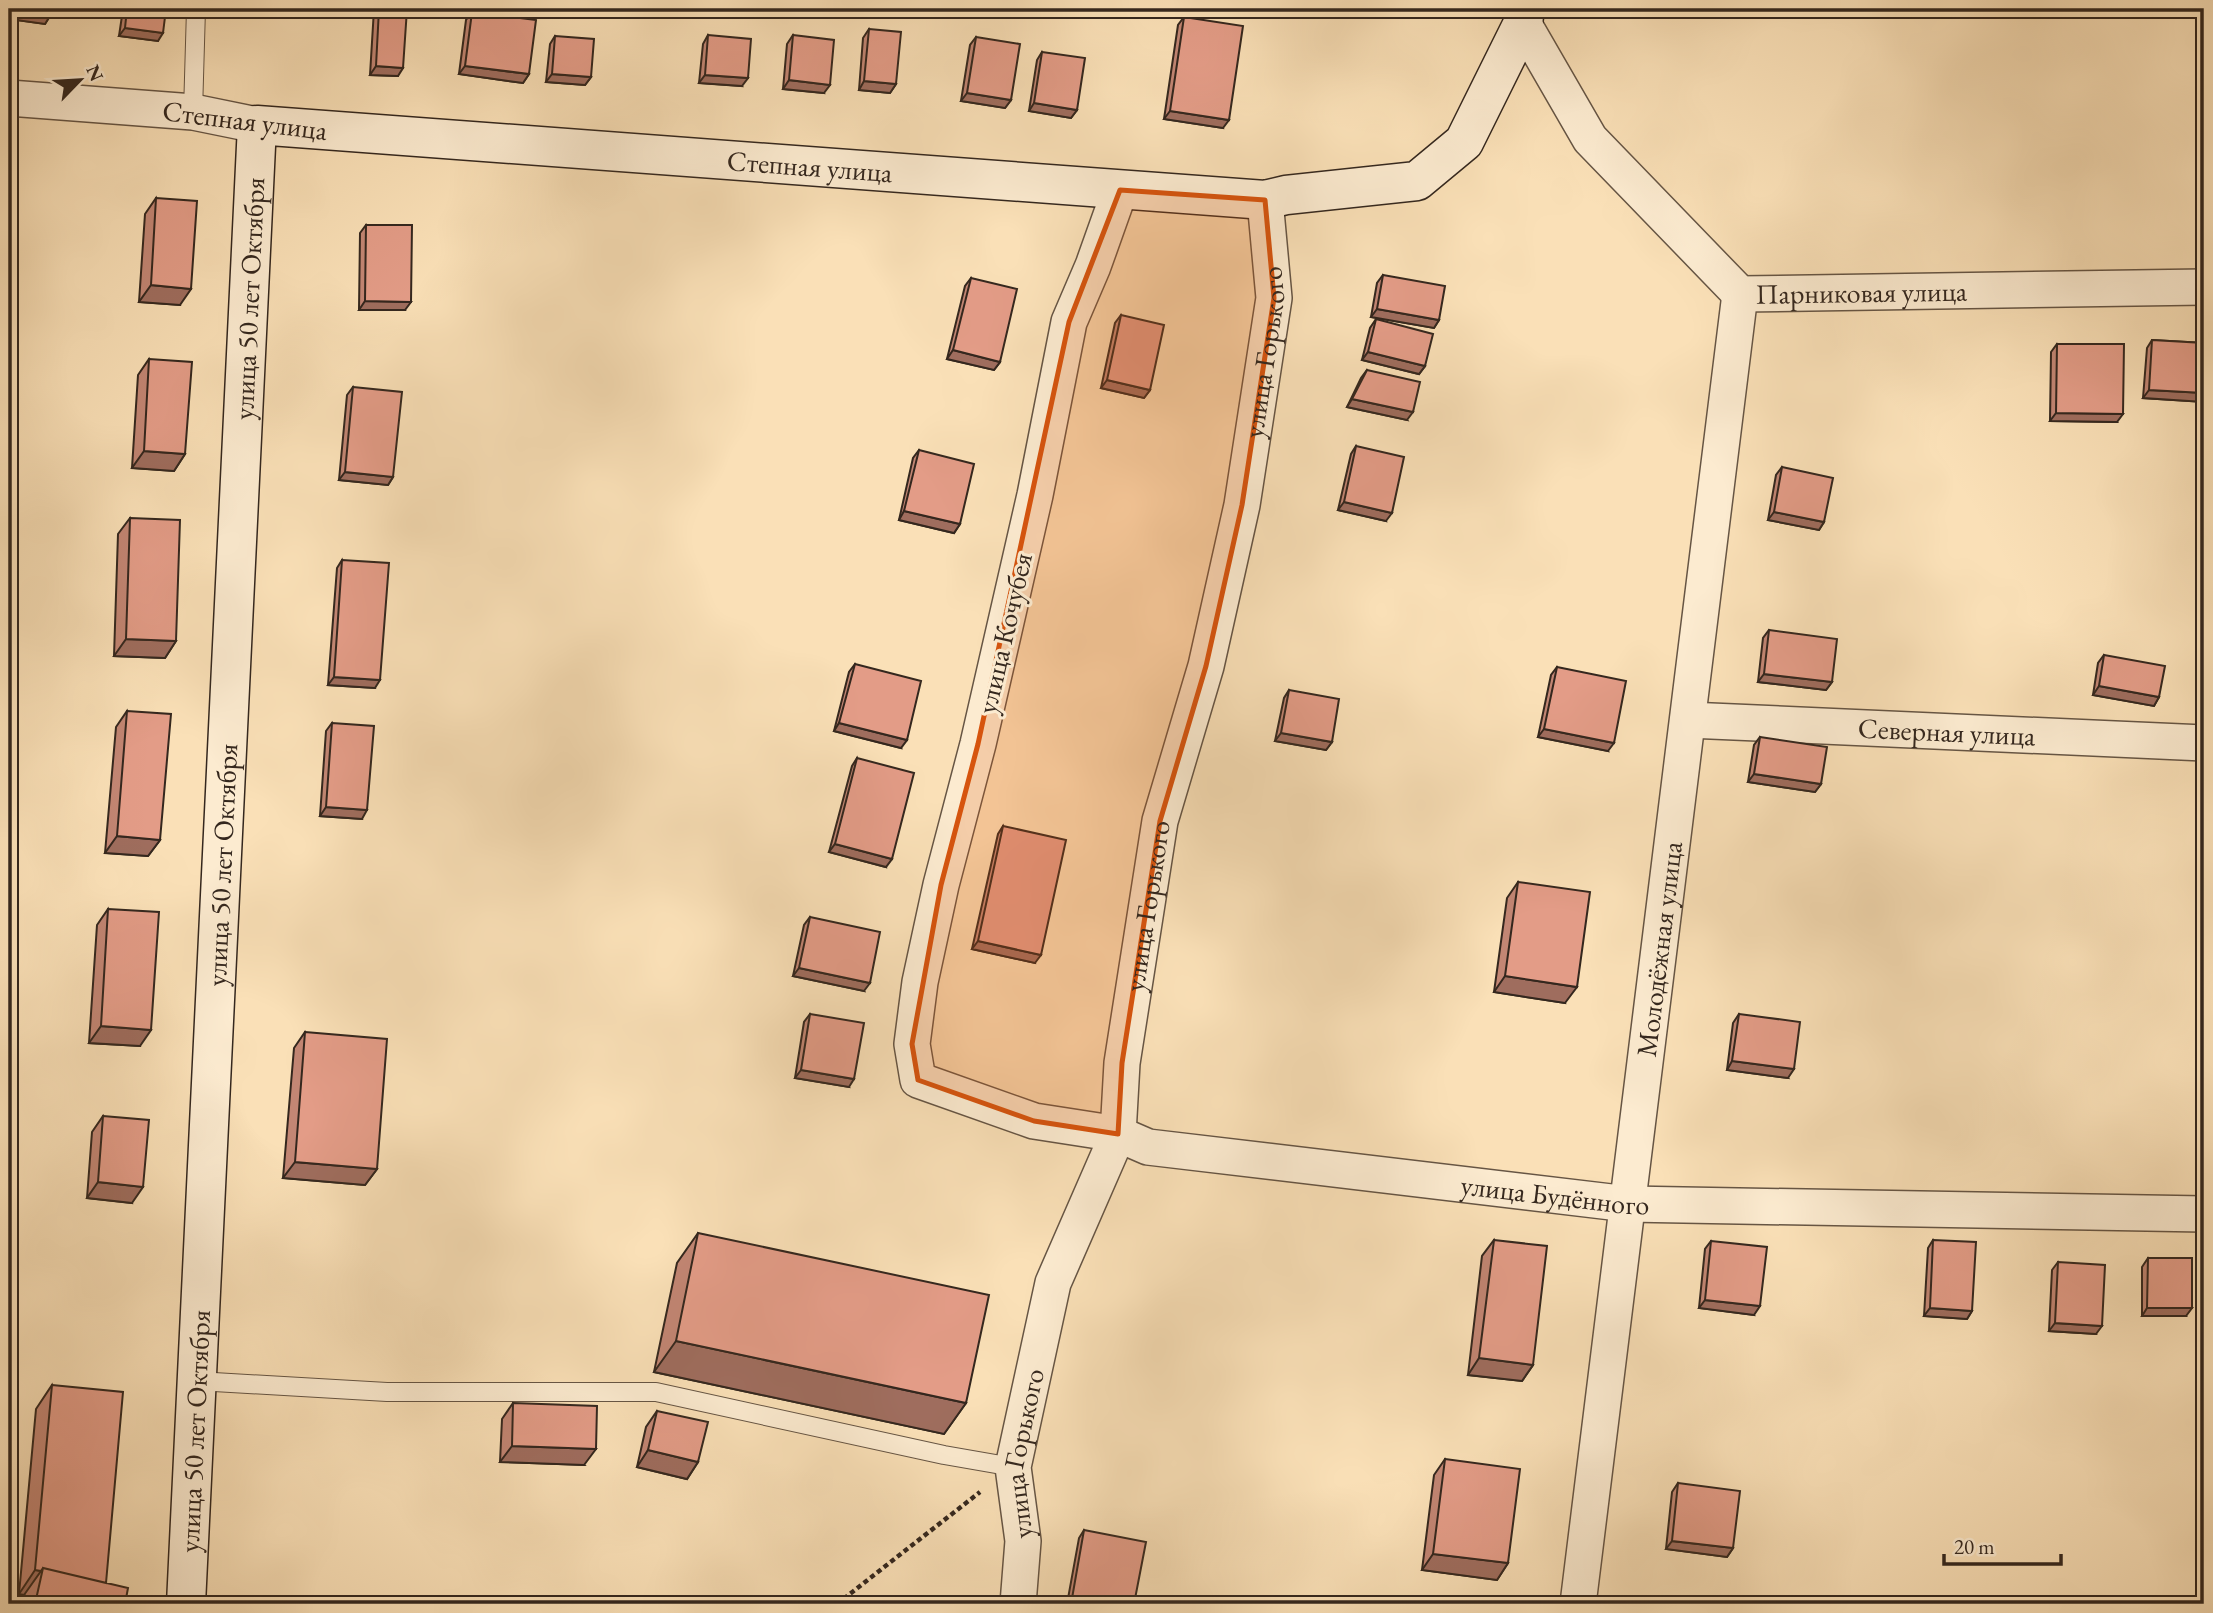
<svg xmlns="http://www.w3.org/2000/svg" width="2213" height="1613" viewBox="0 0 2213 1613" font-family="'EB Garamond',serif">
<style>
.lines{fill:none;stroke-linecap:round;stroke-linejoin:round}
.lane-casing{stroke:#654;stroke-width:20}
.street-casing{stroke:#654;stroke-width:38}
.secondary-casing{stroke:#34271e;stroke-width:41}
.path{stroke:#34271e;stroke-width:4.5;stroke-dasharray:5 3.5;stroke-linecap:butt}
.lane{stroke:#fcebd0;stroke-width:18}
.street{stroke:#fcebd0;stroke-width:35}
.secondary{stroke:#fcebd0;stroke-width:38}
.wall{fill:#c38674;stroke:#34271e;stroke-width:2}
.shaded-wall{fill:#9f6d5e;stroke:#34271e;stroke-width:2}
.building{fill:#e39c87;stroke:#34271e;stroke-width:2}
.marked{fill:#d6540e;fill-opacity:0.2;stroke:#d6540e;stroke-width:5;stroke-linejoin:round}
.labels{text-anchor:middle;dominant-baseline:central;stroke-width:6;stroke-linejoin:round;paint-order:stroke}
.street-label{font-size:28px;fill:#34271e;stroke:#fcebd0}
</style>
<rect width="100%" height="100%" fill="#fae0b7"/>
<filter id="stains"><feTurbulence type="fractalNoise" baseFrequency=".00286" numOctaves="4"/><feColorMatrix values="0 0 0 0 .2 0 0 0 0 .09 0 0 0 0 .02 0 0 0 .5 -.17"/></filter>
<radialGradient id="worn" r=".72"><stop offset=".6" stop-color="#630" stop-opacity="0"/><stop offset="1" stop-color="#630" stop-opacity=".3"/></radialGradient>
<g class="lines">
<defs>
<path id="lane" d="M193,112L196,9
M197,1381L387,1392H656L944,1455L1013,1467"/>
<g id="street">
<path id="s1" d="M1523,23L1590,139L1740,294L2204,287"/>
<path d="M9,98L193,112L257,125"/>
<path id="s2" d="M1120,190L1093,266L1069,322L1035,495L978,744L941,885L920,982L912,1044L918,1080L1034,1121L1118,1134L1148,1147L1628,1204L2204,1214"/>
<path id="s3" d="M1688,720L2204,743"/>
<path id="s4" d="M1018,1604L1023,1541L1013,1467L1053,1283L1118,1134L1122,1063L1160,821L1206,666L1242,505L1274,298L1265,200"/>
<path id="s5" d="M1578,1604L1740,294"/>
</g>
<g id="secondary">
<path id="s6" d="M186,1604L257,125L1265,200L1286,195L1417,181L1464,142L1523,23L1525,9"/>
</g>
</defs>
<use href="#lane" class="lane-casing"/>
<use href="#street" class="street-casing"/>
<use href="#secondary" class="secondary-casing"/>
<path class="path" d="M837,1604L980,1492"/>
<use href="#lane" class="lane"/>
<use href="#street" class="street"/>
<use href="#secondary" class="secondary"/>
</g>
<path class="wall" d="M9,9H51L50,16L45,24L9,19Z
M123,9H166L158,41L119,36Z
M374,9H407L398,76L370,75Z
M472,12L529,74L523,83L459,74L466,20Z
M1184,17L1223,128L1164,119L1178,25Z
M869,29L896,84L890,93L859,90L863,38Z
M708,35L742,86L699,83L703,44Z
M793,35L824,93L783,89L787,44Z
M555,36L591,77L585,85L546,82L550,44Z
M976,37L1011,100L1005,108L961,101L970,45Z
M1042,52L1077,110L1071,118L1029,111L1037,60Z
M156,198L180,305L139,302L145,214Z
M366,225L405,310H359L360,233Z
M1383,275L1439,320L1434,328L1371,317L1377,283Z
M971,278L1000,362L994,370L947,359L965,286Z
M1121,315L1150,390L1144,398L1101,388L1115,323Z
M1376,319L1425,366L1419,374L1362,360L1370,328Z
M2152,340L2204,343V402L2143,398L2147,348Z
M2057,344L2117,422L2050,421L2051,352Z
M149,359L185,454L174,471L132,468L138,375Z
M1367,370L1407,420L1347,407L1361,378Z
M353,387L393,477L388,485L339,480L347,395Z
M1356,446L1386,521L1338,510L1351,454Z
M919,450L960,524L954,533L899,520L913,458Z
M1782,467L1824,522L1819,530L1768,520L1776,475Z
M130,518L176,641L165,658L114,656L118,534Z
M342,560L375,688L328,685L337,568Z
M1769,630L1832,682L1826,690L1758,682L1763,638Z
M2104,655L2159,697L2154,706L2093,695L2098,663Z
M855,664L901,748L834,731L849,672Z
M1557,667L1608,751L1538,737L1551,675Z
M1289,690L1332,742L1326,750L1275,741L1284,698Z
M127,711L160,840L148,856L105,853L116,727Z
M332,723L362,819L320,816L326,731Z
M1760,737L1821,784L1815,792L1748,782L1754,745Z
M857,758L886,867L829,852L852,766Z
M1003,826L1035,963L972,949L998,834Z
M1518,882L1565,1003L1494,992L1507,898Z
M108,909L140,1046L89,1043L97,925Z
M810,917L864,991L793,976L804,925Z
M810,1014L849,1087L795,1078L804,1022Z
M1739,1014L1788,1078L1727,1070L1733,1023Z
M305,1032L377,1169L365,1185L283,1178L294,1048Z
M103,1116L132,1203L87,1198L92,1132Z
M698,1233L966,1403L944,1434L654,1372L677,1263Z
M1494,1240L1533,1365L1522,1381L1468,1375L1482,1256Z
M1933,1240L1972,1311L1967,1319L1924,1316L1928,1248Z
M1711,1241L1754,1315L1699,1308L1705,1249Z
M2148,1258L2186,1316H2142V1267Z
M2058,1262L2096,1334L2049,1331L2052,1270Z
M52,1385L106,1583L125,1604H20L21,1599L24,1595L19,1594L36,1409Z
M513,1403L584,1465L500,1462L502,1419Z
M657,1411L698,1462L687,1479L637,1467L646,1427Z
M1445,1459L1508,1563L1497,1580L1422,1570L1434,1475Z
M1678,1483L1733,1548L1727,1557L1666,1549L1672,1492Z
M1084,1530L1134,1604H1067L1079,1538Z"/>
<path class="shaded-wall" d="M14,11L50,16L45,24L9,19Z
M125,28L163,33L158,41L119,36Z
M376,66L403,68L398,76L370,75Z
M465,66L529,74L523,83L459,74Z
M552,74L591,77L585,85L546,82Z
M705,75L748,78L742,86L699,83Z
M789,80L830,85L824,93L783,89Z
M864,81L896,84L890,93L859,90Z
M967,93L1011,100L1005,108L961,101Z
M1034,103L1077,110L1071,118L1029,111Z
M1170,111L1229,120L1223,128L1164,119Z
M151,285L191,289L180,305L139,302Z
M365,301L411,302L405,310H359Z
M1377,309L1439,320L1434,328L1371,317Z
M953,350L1000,362L994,370L947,359Z
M1368,352L1425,366L1419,374L1362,360Z
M1107,380L1150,390L1144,398L1101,388Z
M2149,390L2204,393V402L2143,398Z
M1352,399L1413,412L1407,420L1347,407Z
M2056,413L2123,414L2117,422L2050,421Z
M144,451L185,454L174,471L132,468Z
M345,472L393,477L388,485L339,480Z
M1344,502L1392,513L1386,521L1338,510Z
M904,511L960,524L954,533L899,520Z
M1774,512L1824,522L1819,530L1768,520Z
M126,639L176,641L165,658L114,656Z
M1764,674L1832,682L1826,690L1758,682Z
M334,677L380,680L375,688L328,685Z
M2099,686L2159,697L2154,706L2093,695Z
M839,723L907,740L901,748L834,731Z
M1544,729L1614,743L1608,751L1538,737Z
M1281,733L1332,742L1326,750L1275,741Z
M1754,774L1821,784L1815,792L1748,782Z
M326,807L367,810L362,819L320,816Z
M117,836L160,840L148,856L105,853Z
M835,844L892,859L886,867L829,852Z
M978,941L1041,955L1035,963L972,949Z
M799,968L870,983L864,991L793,976Z
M1505,976L1577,987L1565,1003L1494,992Z
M101,1026L151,1030L140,1046L89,1043Z
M1732,1061L1794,1069L1788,1078L1727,1070Z
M801,1070L854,1079L849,1087L795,1078Z
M295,1162L377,1169L365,1185L283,1178Z
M98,1182L143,1187L132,1203L87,1198Z
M1705,1300L1760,1306L1754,1315L1699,1308Z
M1930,1308L1972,1311L1967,1319L1924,1316Z
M2147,1308H2192L2186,1316H2142Z
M2055,1323L2102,1326L2096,1334L2049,1331Z
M676,1341L966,1403L944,1434L654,1372Z
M1479,1358L1533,1365L1522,1381L1468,1375Z
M512,1446L596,1449L584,1465L500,1462Z
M648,1450L698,1462L687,1479L637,1467Z
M1672,1541L1733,1548L1727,1557L1666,1549Z
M1433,1554L1508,1563L1497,1580L1422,1570Z
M35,1570L41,1571L24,1595L19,1594Z"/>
<path class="building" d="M14,9H51L50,16L14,11Z
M127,9H166L163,33L125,28Z
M379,9H407L403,68L376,66Z
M472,12L536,20L529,74L465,66Z
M1184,17L1243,26L1229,120L1170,111Z
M869,29L901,32L896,84L864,81Z
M708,35L751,39L748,78L705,75Z
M793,35L834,40L830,85L789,80Z
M555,36L594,39L591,77L552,74Z
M976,37L1020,44L1011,100L967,93Z
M1042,52L1085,58L1077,110L1034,103Z
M156,198L197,201L191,289L151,285Z
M366,225H412L411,302L365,301Z
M1383,275L1445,286L1439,320L1377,309Z
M971,278L1017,289L1000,362L953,350Z
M1121,315L1164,325L1150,390L1107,380Z
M1376,319L1433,334L1425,366L1368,352Z
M2152,340L2204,343V393L2149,390Z
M2057,344H2124L2123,414L2056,413Z
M149,359L192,362L185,454L144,451Z
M1367,370L1420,382L1413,412L1352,399Z
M353,387L402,392L393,477L345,472Z
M1356,446L1404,457L1392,513L1344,502Z
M919,450L974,464L960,524L904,511Z
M1782,467L1833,478L1824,522L1774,512Z
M130,518L180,520L176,641L126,639Z
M342,560L389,563L380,680L334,677Z
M1769,630L1837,639L1832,682L1764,674Z
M2104,655L2165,666L2159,697L2099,686Z
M855,664L921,681L907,740L839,723Z
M1557,667L1626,681L1614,743L1544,729Z
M1289,690L1339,699L1332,742L1281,733Z
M127,711L171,714L160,840L117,836Z
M332,723L374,726L367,810L326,807Z
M1760,737L1827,747L1821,784L1754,774Z
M857,758L914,773L892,859L835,844Z
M1003,826L1066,840L1041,955L978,941Z
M1518,882L1590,892L1577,987L1505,976Z
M108,909L159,912L151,1030L101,1026Z
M810,917L880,932L870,983L799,968Z
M810,1014L864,1023L854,1079L801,1070Z
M1739,1014L1800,1022L1794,1069L1732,1061Z
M305,1032L387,1039L377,1169L295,1162Z
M103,1116L149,1120L143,1187L98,1182Z
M698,1233L989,1295L966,1403L676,1341Z
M1494,1240L1547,1246L1533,1365L1479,1358Z
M1933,1240L1976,1242L1972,1311L1930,1308Z
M1711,1241L1767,1247L1760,1306L1705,1300Z
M2148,1258H2192V1308H2147Z
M2058,1262L2105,1265L2102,1326L2055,1323Z
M52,1385L123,1392L106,1583L43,1568L41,1571L35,1570Z
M513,1403L597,1406L596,1449L512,1446Z
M657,1411L708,1422L698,1462L648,1450Z
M1445,1459L1520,1469L1508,1563L1433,1554Z
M1678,1483L1740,1491L1733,1548L1672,1541Z
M1084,1530L1146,1542L1134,1604H1071Z
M43,1568L128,1588L125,1604H35Z"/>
<path class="marked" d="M1120,190L1265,200L1274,298L1242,505L1206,666L1160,821L1122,1063L1118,1134L1034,1121L918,1080L912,1044L941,885L978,744L1069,322Z"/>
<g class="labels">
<g class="street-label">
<text transform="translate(245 120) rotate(7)">Степная улица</text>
<text stroke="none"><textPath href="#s6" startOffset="2035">Степная улица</textPath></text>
<text stroke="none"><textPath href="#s1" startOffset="471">Парниковая улица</textPath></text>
<text stroke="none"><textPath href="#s6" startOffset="1307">улица 50 лет Октября</textPath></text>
<text stroke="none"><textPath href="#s4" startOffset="1286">улица Горького</textPath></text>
<text transform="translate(1004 633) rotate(-77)">улица Кочубея</text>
<text stroke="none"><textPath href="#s3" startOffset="259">Северная улица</textPath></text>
<text stroke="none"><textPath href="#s6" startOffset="740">улица 50 лет Октября</textPath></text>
<text stroke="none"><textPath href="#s4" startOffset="719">улица Горького</textPath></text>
<text stroke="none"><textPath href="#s5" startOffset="660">Молодёжная улица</textPath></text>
<text stroke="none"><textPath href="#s2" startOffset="1568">улица Будённого</textPath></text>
<text stroke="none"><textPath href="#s6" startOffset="173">улица 50 лет Октября</textPath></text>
<text stroke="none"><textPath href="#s4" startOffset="152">улица Горького</textPath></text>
</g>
</g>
<rect width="2213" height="1613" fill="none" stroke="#fae0b7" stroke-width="35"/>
<rect x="10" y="10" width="2192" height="1592" fill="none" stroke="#34271e" stroke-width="3.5"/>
<rect x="18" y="18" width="2178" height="1578" fill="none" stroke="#34271e" stroke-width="2"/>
<g transform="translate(80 80) rotate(65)" stroke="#fcebd0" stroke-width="5" paint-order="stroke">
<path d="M0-5L12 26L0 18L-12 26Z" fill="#34271e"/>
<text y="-10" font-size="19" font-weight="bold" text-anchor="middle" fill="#34271e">N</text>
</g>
<path d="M1944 1554v10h117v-10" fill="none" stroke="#34271e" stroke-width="3.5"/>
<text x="1954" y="1554" font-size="21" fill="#34271e" stroke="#fcebd0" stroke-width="5" paint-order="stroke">20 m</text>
<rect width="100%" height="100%" filter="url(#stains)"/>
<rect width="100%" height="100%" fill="url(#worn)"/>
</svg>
